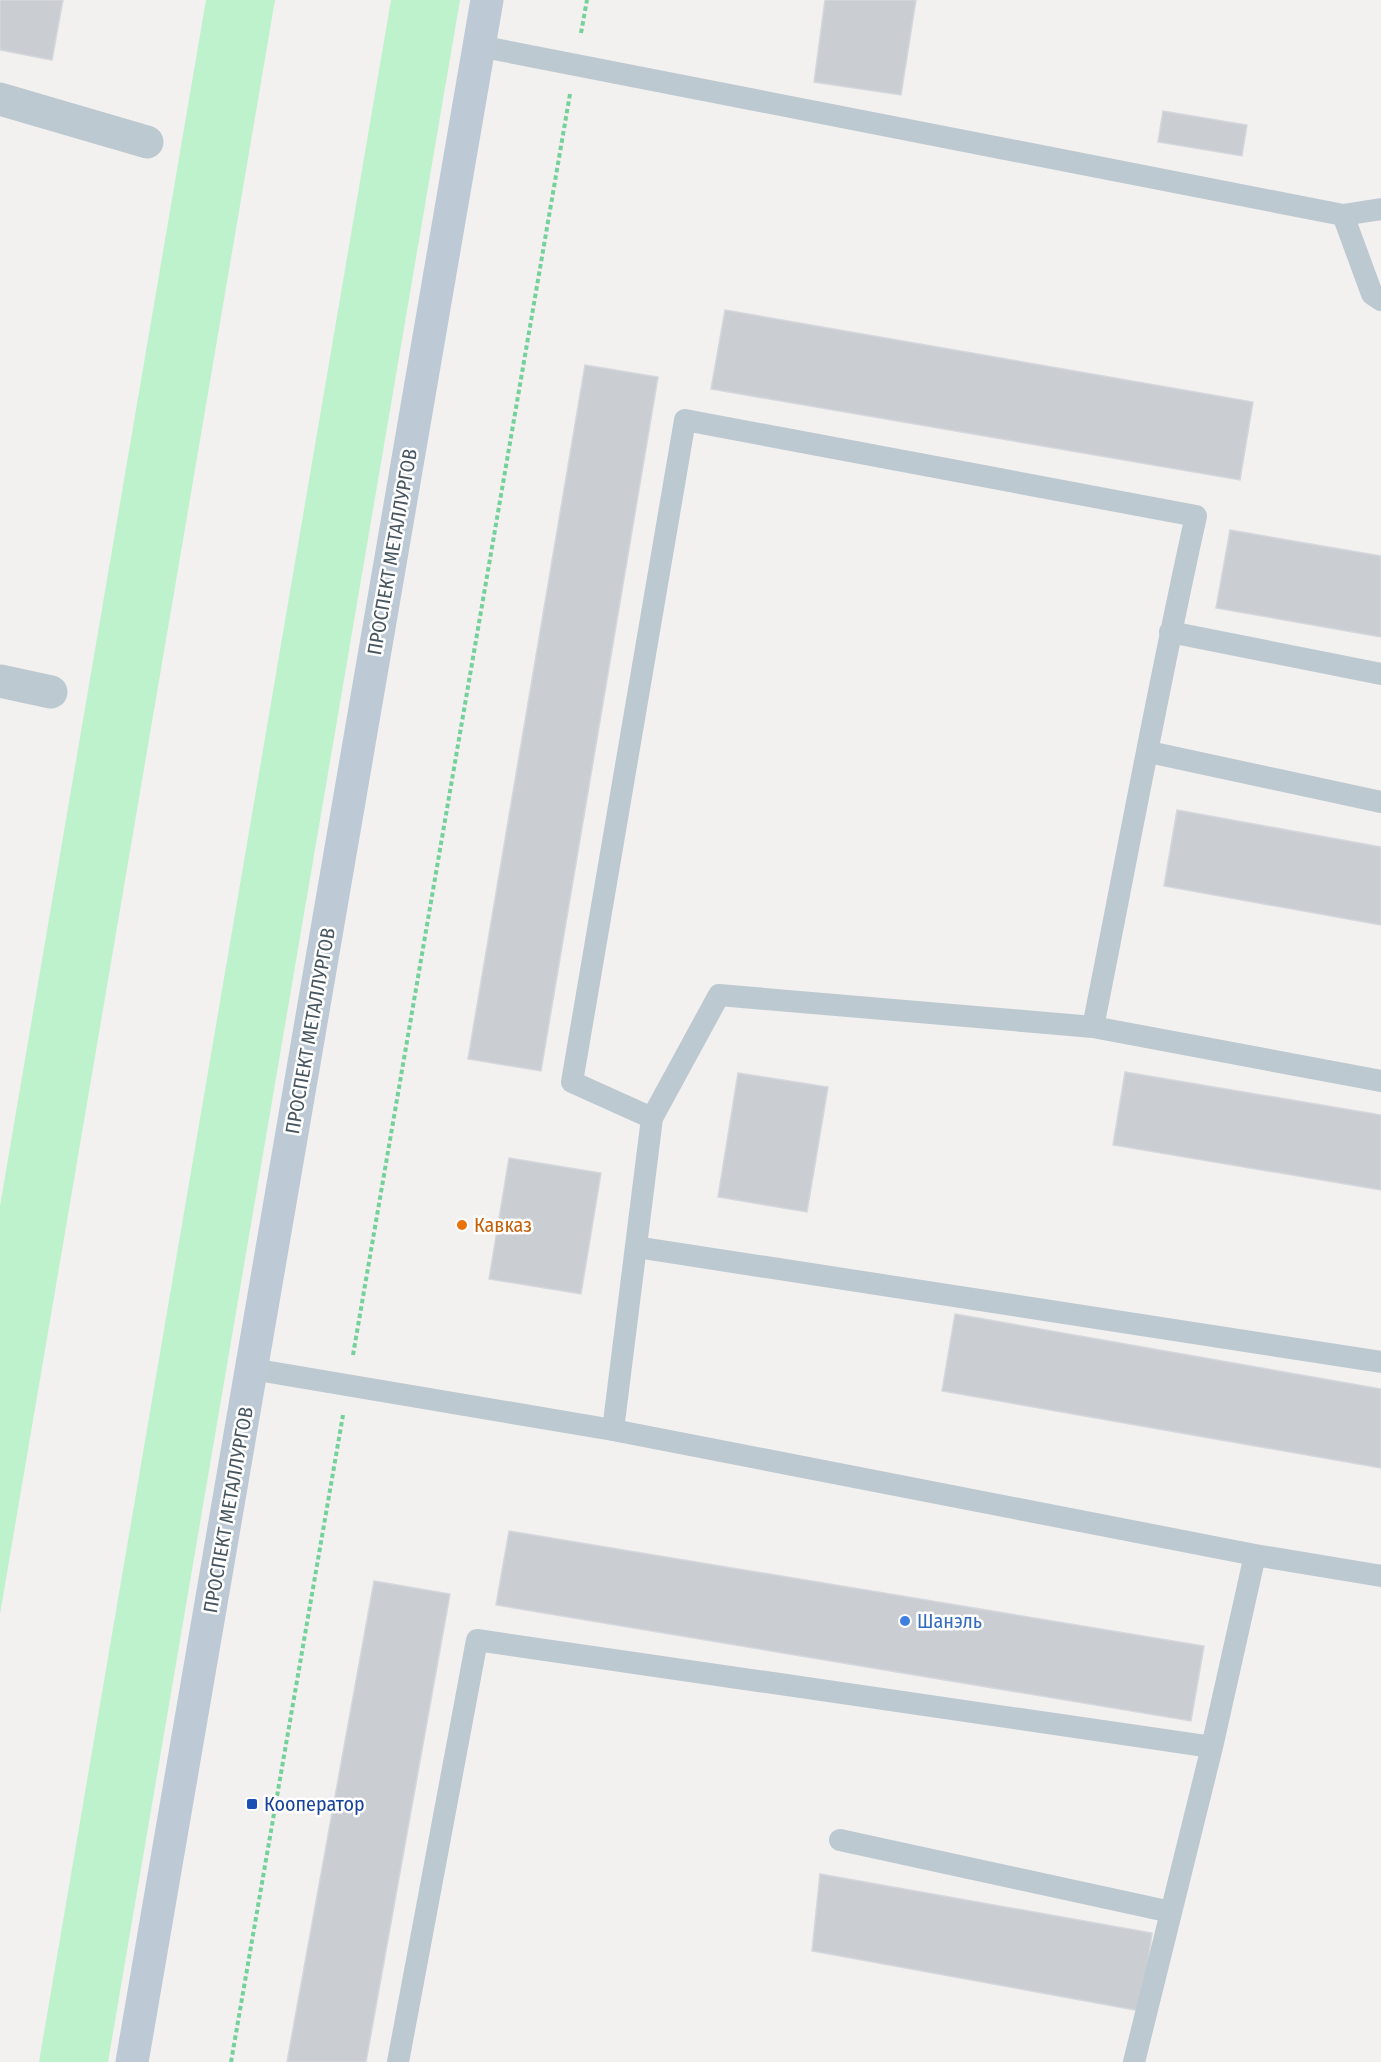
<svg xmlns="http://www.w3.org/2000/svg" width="1381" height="2062" viewBox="0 0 1381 2062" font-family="'Fira Sans Condensed',sans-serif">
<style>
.green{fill:#bdf2cc}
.building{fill:#caced3;stroke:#d4d7dc;stroke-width:1.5}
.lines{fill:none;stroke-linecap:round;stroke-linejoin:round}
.path{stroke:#73d29a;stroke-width:4;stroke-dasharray:4.5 3;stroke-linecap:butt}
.lane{stroke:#bdc9d0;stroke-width:22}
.street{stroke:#bdc9d0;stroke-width:33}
.secondary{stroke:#bdcad5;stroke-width:33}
.food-dot{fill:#e8710a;stroke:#fff;stroke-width:2}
.shop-dot{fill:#3f7fe0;stroke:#fff;stroke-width:2}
.transit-dot{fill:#1a4fb4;stroke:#fff;stroke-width:2}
.labels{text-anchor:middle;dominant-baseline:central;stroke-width:5;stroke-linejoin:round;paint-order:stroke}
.street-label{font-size:20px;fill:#47555f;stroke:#fff}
.food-label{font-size:20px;fill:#c56008;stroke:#fff;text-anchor:start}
.shop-label{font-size:20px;fill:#366cbe;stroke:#fff;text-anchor:start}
.transit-label{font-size:20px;fill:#164399;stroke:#fff;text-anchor:start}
</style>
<rect width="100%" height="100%" fill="#f3f0f0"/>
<path class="green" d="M206,0H275L0,1614V1206Z
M391,0H460L108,2062H39Z"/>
<path class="building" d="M0,0H63L52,60L0,50Z
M825,0H916L901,95L814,82Z
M1163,111L1247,125L1242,156L1158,142Z
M725,310L1253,402L1240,480L711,389Z
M585,365L658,377L541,1071L468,1059Z
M1230,530L1381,556V637L1216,608Z
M1177,810L1381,847V925L1164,886Z
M1125,1072L1381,1115V1190L1113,1145Z
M738,1073L828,1087L807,1212L718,1197Z
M509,1158L601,1173L581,1294L489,1279Z
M955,1314L1381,1389V1468L942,1391Z
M509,1531L1204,1646L1191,1721L496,1605Z
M374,1581L450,1594L366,2062H287Z
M820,1874L1152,1933L1141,2011L812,1951Z"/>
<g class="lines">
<path class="path" d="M581,33L587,0
M353,1355L570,94
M231,2062L343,1415"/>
<path class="lane" d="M479,46L1343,215L1381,209
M1343,215L1372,294L1381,300
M685,420L1196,516C1158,686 1127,857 1093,1027L719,995L652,1118L572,1082Z
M1170,632L1381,674
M1149,752L1381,802
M1093,1027L1381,1081
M636,1247L1381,1362
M252,1369L613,1430L1255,1555L1381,1576
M613,1430L652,1118
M840,1840L1171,1912
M398,2062L477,1640L1212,1747
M1134,2062L1212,1747L1255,1555"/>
<path class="street" d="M0,99L147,142
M0,681L51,692"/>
<path class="secondary" d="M132,2062L487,0"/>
</g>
<circle class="food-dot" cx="462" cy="1225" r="6"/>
<circle class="shop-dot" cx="905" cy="1621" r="6"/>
<rect class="transit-dot" x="246" y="1798" width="12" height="12" rx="3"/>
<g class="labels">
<g class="street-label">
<text transform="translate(392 552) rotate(-80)">ПРОСПЕКТ МЕТАЛЛУРГОВ</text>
<text transform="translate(310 1031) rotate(-80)">ПРОСПЕКТ МЕТАЛЛУРГОВ</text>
<text transform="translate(228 1510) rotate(-80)">ПРОСПЕКТ МЕТАЛЛУРГОВ</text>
</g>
<g class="food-label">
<text x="474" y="1225">Кавказ</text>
</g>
<g class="shop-label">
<text x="917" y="1621">Шанэль</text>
</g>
<g class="transit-label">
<text x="264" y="1804">Кооператор</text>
</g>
</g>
</svg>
